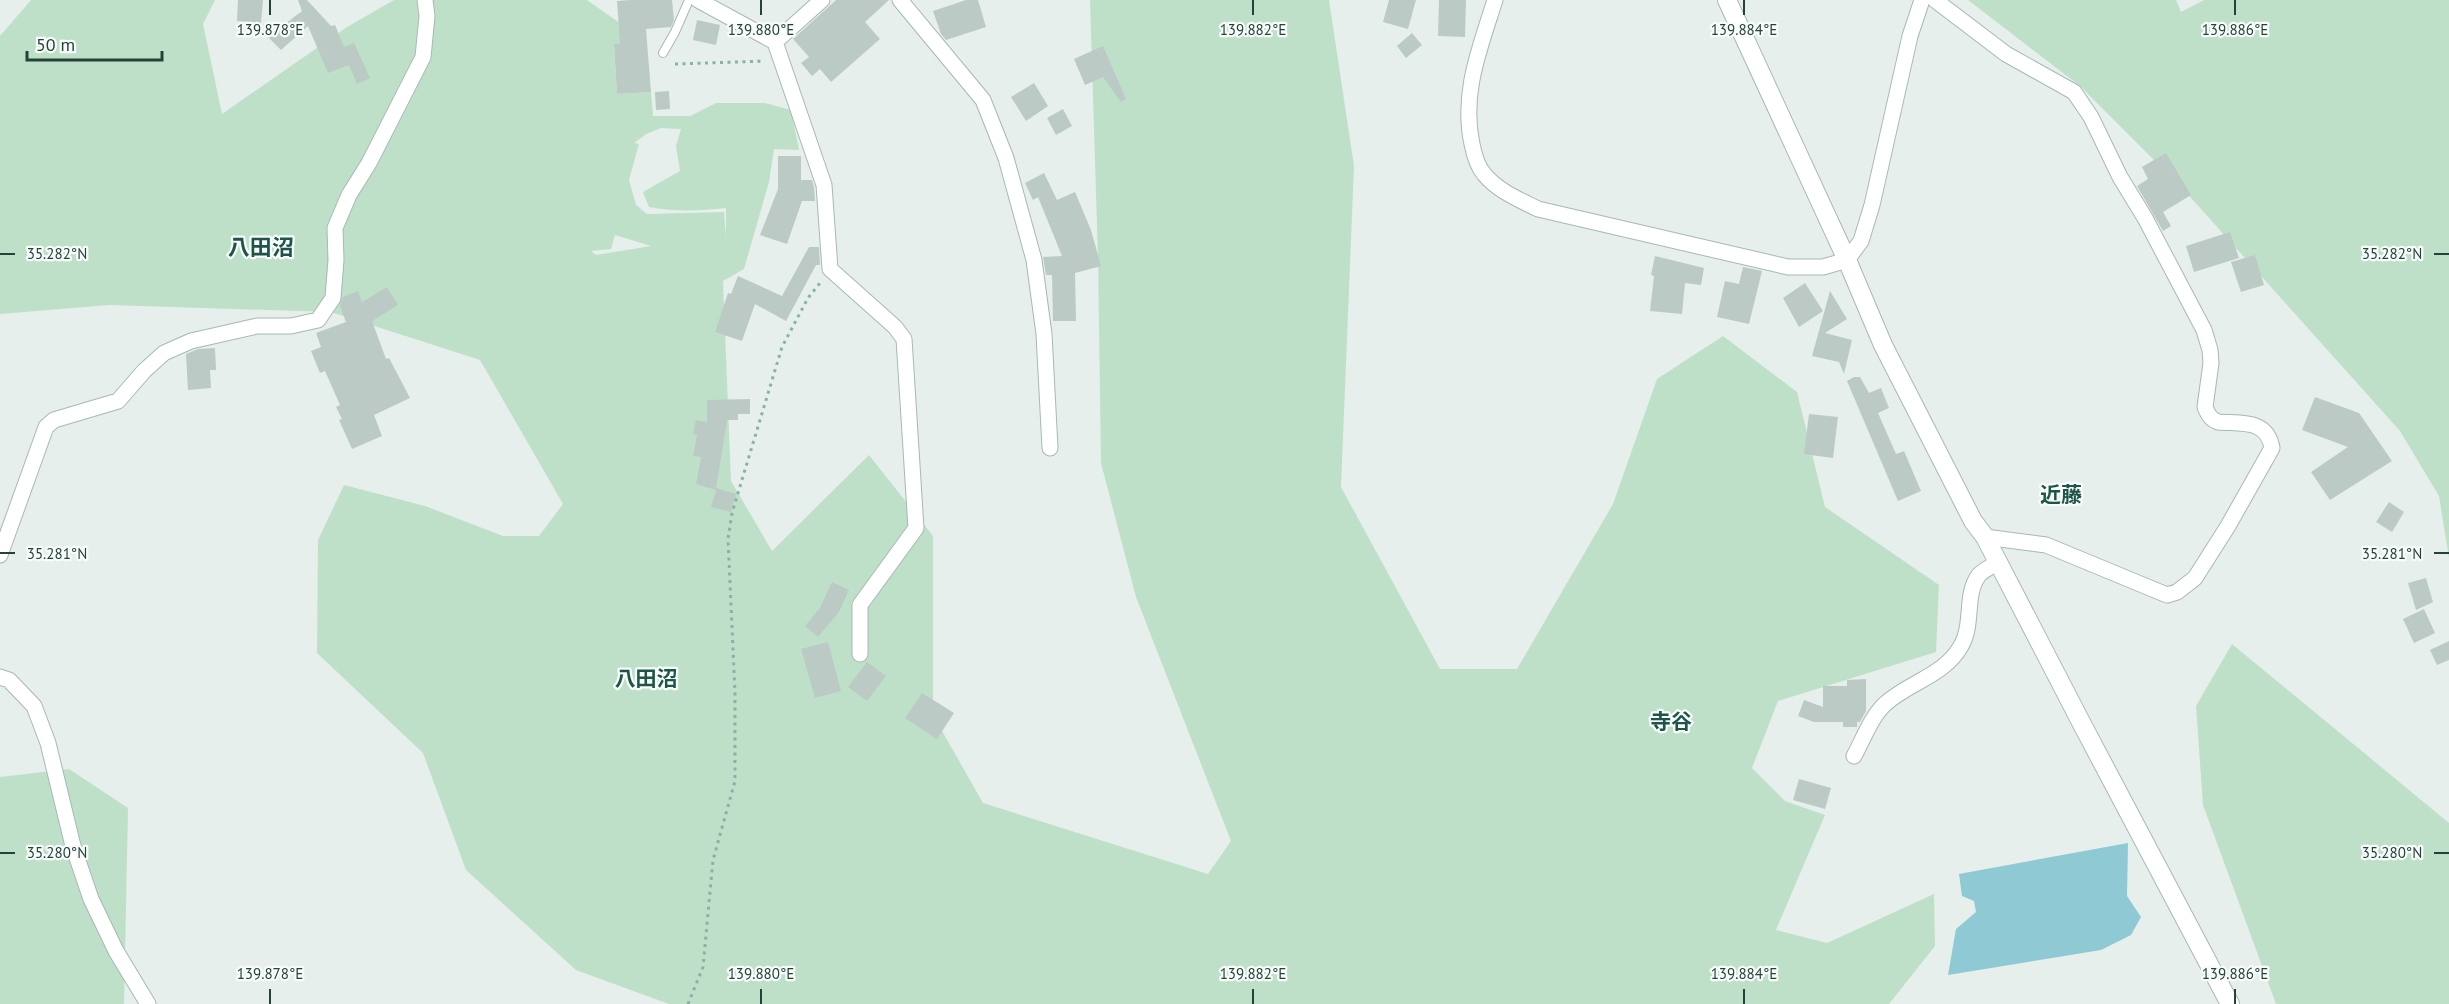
<svg xmlns="http://www.w3.org/2000/svg" width="2449" height="1004" viewBox="0 0 2449 1004" font-family="'PT Sans','Noto Sans JP',sans-serif">
<style>
.green{fill:#bfe0c8;fill-rule:evenodd}
.water{fill:#8ec9d4}
.building{fill:#bbcac4}
.lines{fill:none;stroke-linecap:round;stroke-linejoin:round}
.service-casing{stroke:#a8b8b2;stroke-width:10}
.minor-casing{stroke:#a8b8b2;stroke-width:17}
.tertiary-casing{stroke:#a8b8b2;stroke-width:20}
.path{stroke:#86b3a5;stroke-width:3;stroke-dasharray:3 4.5;stroke-linecap:butt}
.service{stroke:#fff;stroke-width:8}
.minor{stroke:#fff;stroke-width:15}
.tertiary{stroke:#fff;stroke-width:18}
.ticks{fill:none;stroke:#24423a;stroke-width:2}
.labels{text-anchor:middle;dominant-baseline:central;stroke-width:4.5;stroke-linejoin:round;paint-order:stroke}
.neighbourhood-label{font-size:21px;font-weight:bold;fill:#1f5548;stroke:#f7fbf9}
.quarter-label{font-size:22px;font-weight:bold;fill:#1f5548;stroke:#f7fbf9}
.ticks-label{font-size:15px;text-anchor:middle;fill:#24423a;stroke:#f7fbf9;stroke-width:4.5;stroke-linejoin:round;paint-order:stroke}
</style>
<rect width="100%" height="100%" fill="#e6efeb"/>
<path class="green" d="M31,0H215L203,24L222,114L347,27L394,0H587L647,42L614,45L617,94L651,92L653,116H690L716,103H765L791,110L799,150L774,149L769,182L744,269L723,281L731,481L772,551L869,455L933,536V715L983,803L1208,874L1231,841L1136,597L1101,463L1098,258L1090,0H1329L1354,166L1341,487L1440,669H1517L1613,504L1657,379L1723,336L1797,392L1825,507L1939,585L1936,652L1778,701L1752,768L1785,801L1825,815L1776,930L1827,943L1934,894L1935,946L1889,1004H669L576,970L466,870L423,753L317,653L318,540L344,485L425,506L503,536H539L563,504L480,360L331,312L109,305L0,314V36ZM661,128L681,129L676,146L680,171L643,192L649,207C674,212 700,211 726,208V237L724,212L647,214L636,205L629,180L639,144L634,143L646,134ZM615,235L651,246L596,255L591,251L611,249Z
M1968,0H2176L2181,12L2204,0H2449V558L2439,496L2400,431L2184,190L2080,86Z
M2232,644L2449,823V1004H2276L2203,805L2196,706Z
M69,769L128,808L124,1004H0V777Z"/>
<path class="water" d="M2128,843L2127,896L2141,917L2131,935L2101,950L1948,975L1956,929L1976,912L1974,901L1962,896L1959,874Z"/>
<path class="building" d="M238,0H263L261,23L237,21Z
M298,0H307L331,26L335,25L344,47L354,43L370,78L357,84L349,65L328,73L308,26L281,50L268,37L302,11Z
M631,0H672L674,20L671,27L646,29L651,92L617,94L614,44H620L617,1Z
M836,0H889L865,22L880,39L831,82L820,69L812,76L801,63L809,57L793,39Z
M966,0H978L986,27L946,40L941,34L933,11Z
M1389,0H1416L1408,29L1383,22Z
M1439,0H1466L1465,37L1438,36Z
M697,20L720,25L716,45L693,40Z
M1412,33L1422,45L1406,58L1397,46Z
M1103,46L1126,99L1121,102L1103,77L1085,85L1074,59Z
M1034,83L1048,106L1026,121L1011,97Z
M669,91L670,109L656,110L655,92Z
M1063,109L1072,126L1056,135L1047,118Z
M2166,153L2191,195L2163,212L2171,226L2163,231L2137,186L2148,179L2142,167Z
M778,156H801V180H812L814,187L815,201H802L787,244L760,235L778,189Z
M1044,173L1057,200L1075,192L1091,230L1101,266L1075,273L1076,321H1053L1052,275H1046L1043,257L1062,256L1038,197L1033,200L1025,183Z
M2230,232L2239,258L2194,272L2186,246Z
M809,247H819L820,265H816L786,321L755,304L742,341L715,332L728,293L731,294L738,276L782,296Z
M2255,255L2264,285L2241,292L2231,262Z
M1655,256L1704,268L1701,285L1685,283L1682,314L1650,311L1654,276L1651,275Z
M1743,267L1762,271L1749,324L1717,317L1725,281L1739,284Z
M1805,283L1823,311L1799,327L1783,298Z
M387,287L398,305L372,321L386,359L389,358L410,398L374,415L382,436L352,449L339,420L342,419L336,407L340,405L325,371L320,373L311,351L321,347L316,333L346,322L340,306L343,297L358,291L362,302Z
M1830,291L1847,319L1825,333L1852,340L1844,374L1839,362L1812,356Z
M215,348L216,370H210L211,388L188,390L186,354L198,349Z
M1854,377H1860L1869,393L1881,388L1889,408L1878,413L1896,454L1904,451L1921,491L1898,501L1847,381Z
M2315,397L2359,413L2392,461L2330,500L2311,472L2348,447L2302,430Z
M750,399V414H738V420H727L716,488L736,494L731,512L711,507L716,490L696,484L701,457L693,456L697,435L693,434L696,420L707,422V400Z
M1809,414L1838,417L1833,458L1804,454Z
M2389,502L2404,512L2392,532L2376,522Z
M2426,578L2433,602L2416,610L2408,583Z
M832,582L849,590L839,612L818,637L805,626L820,608Z
M2424,609L2435,633L2414,643L2403,619Z
M2449,641V660L2437,665L2430,650Z
M828,642L841,691L815,698L801,649Z
M867,662L886,676L867,701L848,687Z
M1866,679V711L1860,722H1857V727H1843V722H1814L1798,716L1804,700L1823,707V686H1847V680Z
M922,693L954,713L937,739L905,718Z
M1799,779L1831,788L1825,809L1793,800Z"/>
<g class="lines">
<defs>
<path id="service" d="M663,53L675,32L689,0"/>
<path id="minor" d="M698,0L775,42L824,185L830,269L895,327L904,339L916,528L860,605V654
M900,0L983,100L1006,158L1034,260L1044,334L1050,448
M1495,0C1480,48 1461,93 1472,144C1474,154 1477,166 1484,174C1498,191 1518,199 1538,209L1788,267H1823L1847,260L1861,241L1872,205L1910,36L1922,0
M1935,0L2006,54L2074,92L2091,117L2120,177L2145,218L2204,330L2210,350L2211,363L2205,407C2208,414 2210,419 2218,422C2242,424 2267,419 2272,448L2228,526L2195,578L2177,592L2167,595L2046,545L1985,537
M775,42L822,0
M0,555L46,427L54,420L118,401L144,371L164,353L191,341L257,326H291L318,320L333,298L336,260L335,228L349,195L369,163L423,57L427,16L425,0
M0,677L9,680L34,706L48,743L73,846L91,899L116,951L148,1004
M1854,756C1863,740 1871,717 1885,704C1909,682 1944,676 1961,646C1974,624 1964,594 1979,575C1983,570 1993,566 1998,562"/>
<path id="tertiary" d="M1727,0L1847,260L1883,345L1973,521L1985,537L2083,726L2230,1004"/>
</defs>
<use href="#service" class="service-casing"/>
<use href="#minor" class="minor-casing"/>
<use href="#tertiary" class="tertiary-casing"/>
<path class="path" d="M675,64L765,61
M688,1004L703,967L713,860L735,781V693L728,539L732,513L782,347L808,298L820,283"/>
<use href="#service" class="service"/>
<use href="#minor" class="minor"/>
<use href="#tertiary" class="tertiary"/>
</g>
<path class="ticks" d="M270,0V15M761,0V15M1253,0V15M1744,0V15M2235,0V15M0,254H15M2434,254H2449M0,553H15M2434,553H2449M0,853H15M2434,853H2449M270,989V1004M761,989V1004M1253,989V1004M1744,989V1004M2235,989V1004"/>
<g class="labels">
<g class="neighbourhood-label">
<text x="2061" y="494">近藤</text>
<text x="646" y="678">八田沼</text>
<text x="1671" y="721">寺谷</text>
</g>
<g class="quarter-label">
<text x="261" y="247">八田沼</text>
</g>
</g>
<g class="ticks-label">
<text x="270" y="35">139.878°E</text>
<text x="761" y="35">139.880°E</text>
<text x="1253" y="35">139.882°E</text>
<text x="1744" y="35">139.884°E</text>
<text x="2235" y="35">139.886°E</text>
<text x="57" y="259">35.282°N</text>
<text x="2392" y="259">35.282°N</text>
<text x="57" y="559">35.281°N</text>
<text x="2392" y="559">35.281°N</text>
<text x="57" y="858">35.280°N</text>
<text x="2392" y="858">35.280°N</text>
<text x="270" y="979">139.878°E</text>
<text x="761" y="979">139.880°E</text>
<text x="1253" y="979">139.882°E</text>
<text x="1744" y="979">139.884°E</text>
<text x="2235" y="979">139.886°E</text>
</g>
<path d="M27 51v9h135v-9" fill="none" stroke="#24423a" stroke-width="3"/>
<text x="36" y="51" font-size="18" fill="#24423a" stroke="#f7fbf9" stroke-width="4.5" paint-order="stroke">50 m</text>
</svg>
